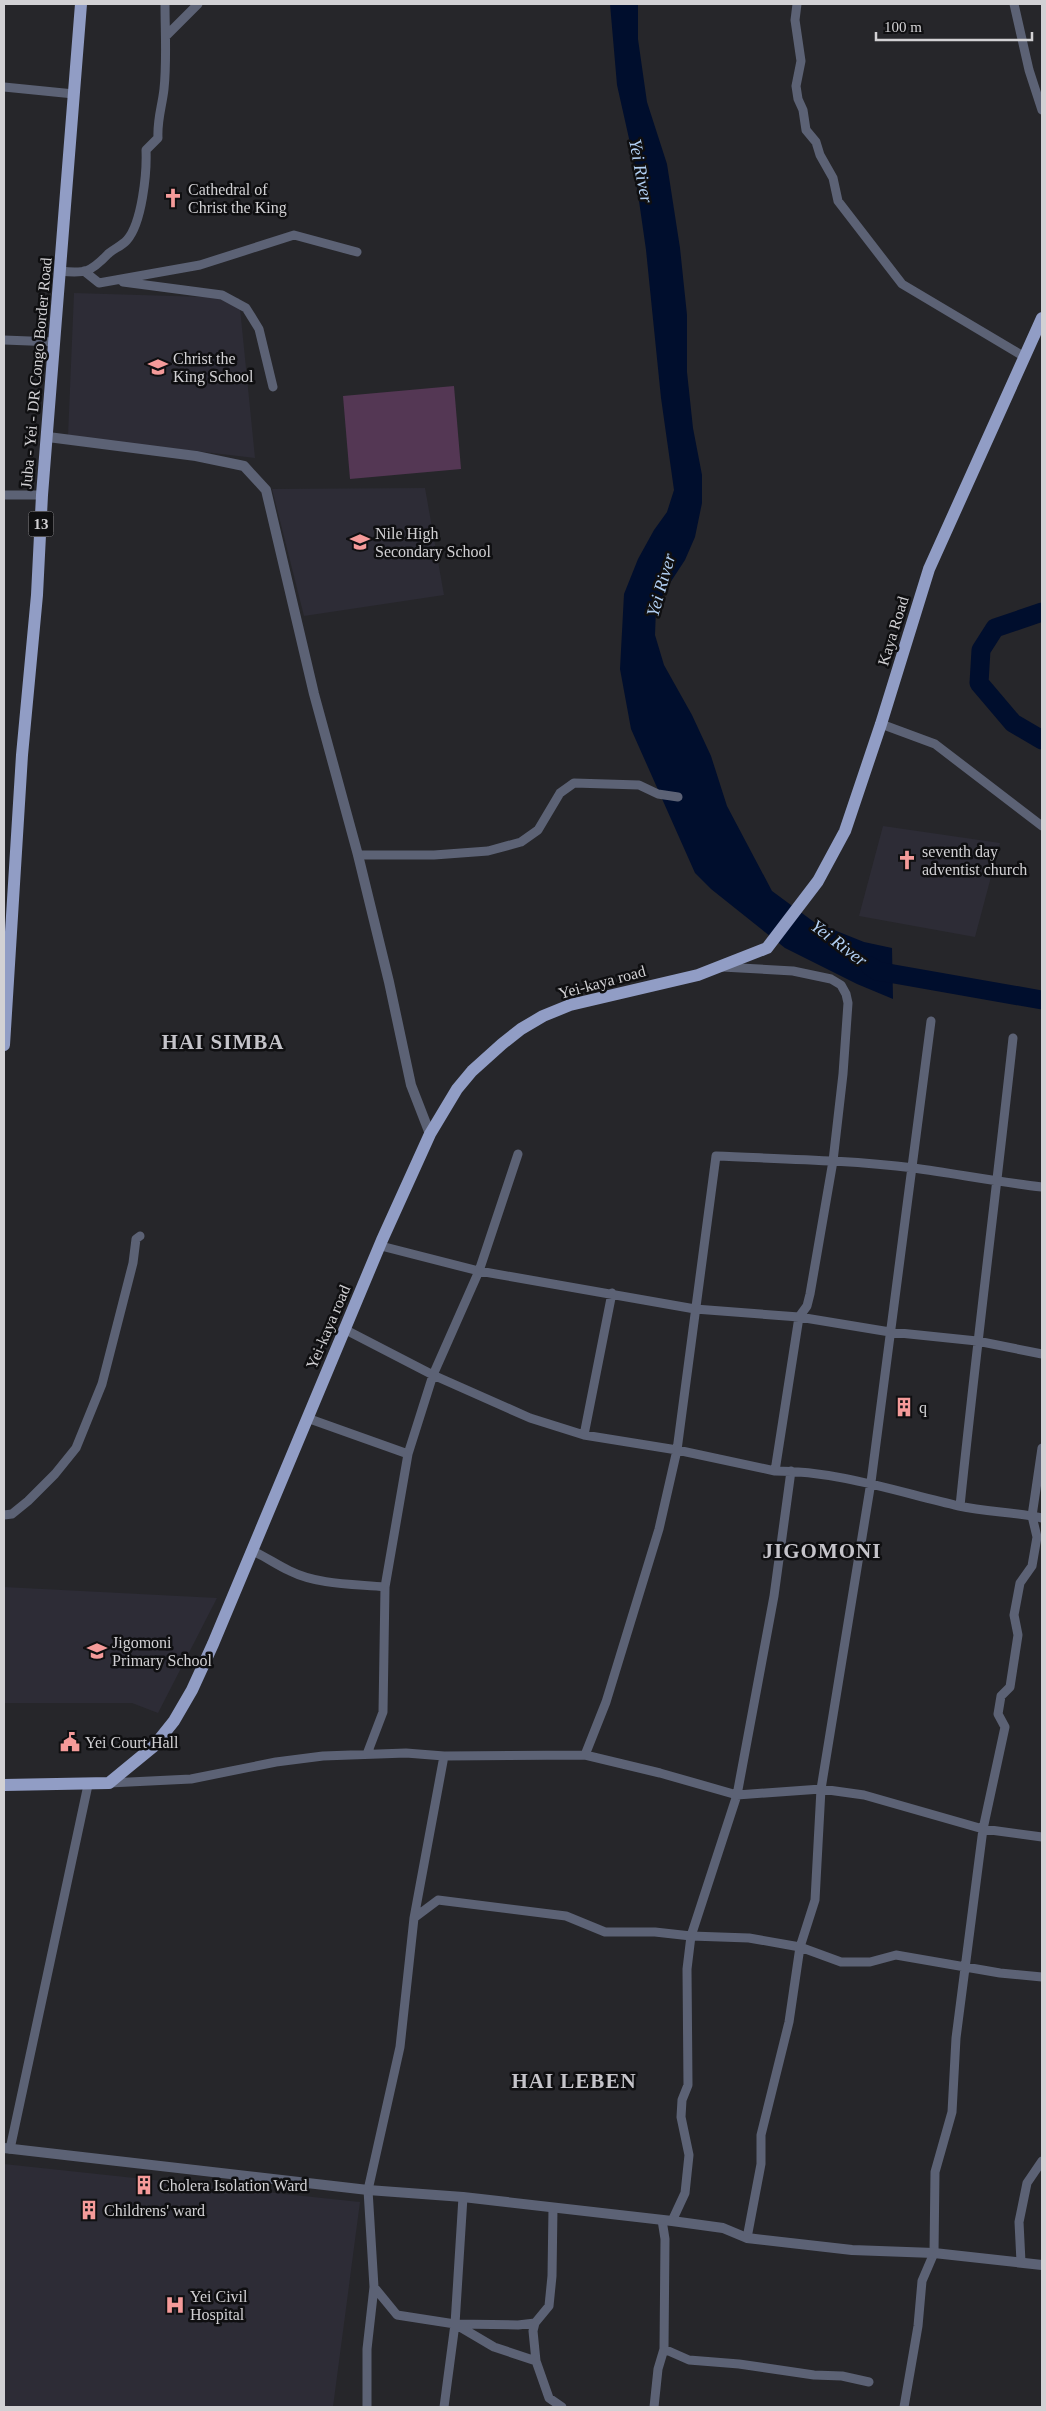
<svg xmlns="http://www.w3.org/2000/svg" width="1046" height="2411" viewBox="0 0 1046 2411" font-family="'Times New Roman',serif">
<style>
.built{fill:#2d2c36}
.green{fill:#543754}
.water{fill:#000e2d}
.lines{fill:none;stroke-linecap:round;stroke-linejoin:round}
.river{stroke:#000e2d;stroke-width:19}
.minor{stroke:#5c6275;stroke-width:9}
.tertiary{stroke:#5c6275;stroke-width:10}
.primary{stroke:#919dc5;stroke-width:12}
.labels{text-anchor:middle;dominant-baseline:central;stroke-width:5;stroke-linejoin:round;paint-order:stroke}
.shield{fill:#0f0f11;stroke:#98979a;stroke-width:1}
.shield-label{font-size:15px;font-weight:bold;fill:#d2d1d4}
.poi-label{font-size:16px;fill:#d2d1d4;stroke:#0f0f11;text-anchor:start}
.street-label{font-size:16px;fill:#d2d1d4;stroke:#0f0f11}
.water-label{font-size:18px;font-style:italic;fill:#b2d0f4;stroke:#0f0f11}
.district-label{font-size:21px;font-weight:bold;letter-spacing:1px;fill:#c5c4ca;stroke:#0f0f11}
</style>
<rect width="100%" height="100%" fill="#26262a"/>
<path class="built" d="M74,293L239,298L255,458L68,436Z
M425,488L444,595L304,616L272,489Z
M883,826L1000,843L975,937L859,916Z
M4,1587L217,1598L158,1713L132,1703H4Z
M4,2164L360,2202L333,2407H4Z"/>
<path class="green" d="M454,386L461,469L350,479L343,396Z"/>
<path class="water" d="M610,4H638V39L647,102L667,164L680,248L687,315V372L693,428L702,475V503L695,537L685,560L668,586L656,609L655,635L664,665L692,715L711,756L727,806L772,891L814,922L864,942L892,948L893,999L857,984L785,948L711,889L695,873L631,729L620,669L624,594L638,559L654,530L667,512L674,490L661,398L646,250L632,152L617,85Z"/>
<g class="lines">
<path class="river" d="M1042,612L995,628L981,650L979,683L1013,723L1042,740
M870,966L877,971L1042,1000"/>
<path class="minor" d="M797,4L795,20L801,61L796,86L798,99L803,110L806,130L816,142L820,155L833,178L838,201L902,284L1023,356
M1014,4L1029,70L1042,110
M166,36L198,4
M4,87L74,94
M60,271C85,274 91,272 108,254C113,249 122,246 127,240C142,223 147,173 146,150L158,138C157,119 162,107 164,89C167,61 165,32 165,4
M84,271L99,283L200,265L294,235L357,252
M123,282L222,295L246,308L259,329L273,387
M4,340L55,342
M4,495H42
M881,724L935,744L1042,826
M358,855H434L488,851L521,842L538,830L560,793L574,783L639,785L658,794L678,797
M722,967L793,971L831,979L841,985L846,994L848,1003L843,1074L833,1161L810,1294L807,1306L799,1317L775,1471
M381,1246L479,1271L695,1309L799,1317L890,1332L977,1341L1042,1354
M344,1329L433,1375L530,1418L584,1435L677,1450L775,1471C838,1471 898,1492 959,1506C986,1512 1015,1512 1042,1518
M307,1418L408,1454
M584,1435L612,1293
M960,1506C976,1350 996,1194 1013,1038
M4,1515L12,1514L28,1501L55,1474L76,1448L102,1384L133,1263L136,1239L140,1236
M253,1551C266,1557 277,1565 290,1571C318,1585 355,1584 385,1587
M367,1754L383,1712L385,1587L408,1454L433,1375L479,1271L518,1154
M585,1755L606,1702L659,1529L677,1450L716,1156C782,1159 848,1160 914,1168C957,1174 999,1182 1042,1187
M109,1783L191,1779L276,1762L323,1756L406,1753L444,1756L585,1755L660,1773L737,1795L821,1789L864,1795L983,1829L1042,1837
M414,1918L438,1900L566,1916L605,1932H655L691,1936L749,1938L800,1947L841,1962H870L896,1955L1000,1973L1042,1977
M10,2149L88,1785
M672,2221L685,2193L689,2155L681,2117L682,2100L688,2085L687,1969L691,1936L737,1795L774,1596L791,1471
M747,2238L761,2164V2135L789,2022L800,1947L815,1900L821,1789L871,1482L931,1021
M1021,2262L1019,2222L1027,2183L1042,2161
M374,2287L397,2315L455,2324L494,2347L536,2361L549,2398L562,2407
M535,2323L533,2331L536,2361
M456,2324L518,2325L535,2323L549,2306L552,2276L553,2208
M664,2349L689,2360L739,2364L814,2375L842,2376L869,2382
M367,2407V2349L374,2287L368,2190L400,2047L414,1918L444,1756
M444,2407L455,2324L463,2197
M654,2407L658,2369L664,2349L665,2239L662,2220
M904,2407L918,2326L922,2281L934,2253L935,2172L952,2112L956,2038L983,1829L1005,1727L998,1714L1001,1696L1010,1687L1018,1635L1014,1615L1020,1583L1032,1566L1037,1537L1032,1516L1042,1448"/>
<path class="tertiary" d="M48,437L196,456L244,466L266,490L314,694L358,855L389,982L411,1085L430,1134
M4,2148L368,2190L463,2197L672,2221L723,2228L747,2238L852,2250L934,2253L1042,2265"/>
<path class="primary" d="M4,1045L22,755L37,595L42,495L81,4
M4,1785L109,1783L154,1746L174,1721L192,1690L213,1644L382,1240L430,1134L457,1089L472,1071L502,1044L521,1029L543,1016L570,1005L698,975L767,948L818,881L845,831L881,724L929,569L1042,318"/>
</g>
<defs>
<symbol id="church-bare" viewBox="-9 -9 18 18"><path d="M-1.2-6h2.4v3.5h3.3v2.4h-3.3V6h-2.4V-.1h-3.3v-2.4h3.3Z" fill="#f59b9a" stroke="#0f0f11" stroke-width="2.5" paint-order="stroke"/></symbol>
<symbol id="school-bare" viewBox="-9 -9 18 18"><path d="M0-5L7-2L0 1L-7-2ZM-4 1L0 2.5L4 1V4Q0 6-4 4Z" fill="#f59b9a" stroke="#0f0f11" stroke-width="2.5" paint-order="stroke"/></symbol>
<symbol id="building-bare" viewBox="-9 -9 18 18"><path d="M-4-6H4V6H1V3H-1V6H-4ZM-2.5-4.3h1.7v1.8h-1.7ZM.8-4.3h1.7v1.8H.8ZM-2.5-1h1.7V.8h-1.7ZM.8-1h1.7V.8H.8Z" fill="#f59b9a" stroke="#0f0f11" stroke-width="2.5" paint-order="stroke"/></symbol>
<symbol id="civic-bare" viewBox="-9 -9 18 18"><path d="M-.6-6.5H3V-4.5H.6V-3L4-1V1h2V6H-6V1h2V-1L-.6-3ZM-1.2 2.5V6h2.4V2.5Z" fill="#f59b9a" stroke="#0f0f11" stroke-width="2.5" paint-order="stroke"/></symbol>
<symbol id="hospital-bare" viewBox="-9 -9 18 18"><path d="M-5-5h3v3.5h4V-5h3V5h-3V1.5h-4V5h-3Z" fill="#f59b9a" stroke="#0f0f11" stroke-width="2.5" paint-order="stroke"/></symbol>
</defs>
<g fill-rule="evenodd">
<use href="#church-bare" x="159" y="184" width="28" height="28"/>
<use href="#school-bare" x="144" y="353" width="28" height="28"/>
<use href="#school-bare" x="346" y="528" width="28" height="28"/>
<use href="#church-bare" x="893" y="846" width="28" height="28"/>
<use href="#building-bare" x="890" y="1393" width="28" height="28"/>
<use href="#school-bare" x="83" y="1637" width="28" height="28"/>
<use href="#civic-bare" x="56" y="1728" width="28" height="28"/>
<use href="#building-bare" x="130" y="2171" width="28" height="28"/>
<use href="#building-bare" x="75" y="2196" width="28" height="28"/>
<use href="#hospital-bare" x="161" y="2291" width="28" height="28"/>
</g>
<g class="labels">
<rect class="shield" x="28.5" y="511.5" width="25" height="25" rx="4"/>
<g class="shield-label">
<text x="41" y="524">13</text>
</g>
<g class="poi-label">
<text x="188" y="189">Cathedral of<tspan x="188" dy="18">Christ the King</tspan></text>
<text x="173" y="358">Christ the<tspan x="173" dy="18">King School</tspan></text>
<text x="375" y="533">Nile High<tspan x="375" dy="18">Secondary School</tspan></text>
<text x="922" y="851">seventh day<tspan x="922" dy="18">adventist church</tspan></text>
<text x="919" y="1407">q</text>
<text x="112" y="1642">Jigomoni<tspan x="112" dy="18">Primary School</tspan></text>
<text x="85" y="1742">Yei Court Hall</text>
<text x="159" y="2185">Cholera Isolation Ward</text>
<text x="104" y="2210">Childrens' ward</text>
<text x="190" y="2296">Yei Civil<tspan x="190" dy="18">Hospital</tspan></text>
</g>
<g class="street-label">
<text transform="translate(36 373) rotate(-85)">Juba - Yei - DR Congo Border Road</text>
<text transform="translate(893 631) rotate(-73)">Kaya Road</text>
<text transform="translate(602 982) rotate(-15)">Yei-kaya road</text>
<text transform="translate(328 1327) rotate(-67)">Yei-kaya road</text>
</g>
<g class="water-label">
<text transform="translate(641 171) rotate(79)">Yei River</text>
<text transform="translate(661 585) rotate(-74)">Yei River</text>
<text transform="translate(839 943) rotate(37)">Yei River</text>
</g>
<g class="district-label">
<text x="223" y="1042">HAI SIMBA</text>
<text x="822" y="1551">JIGOMONI</text>
<text x="574" y="2081">HAI LEBEN</text>
</g>
</g>
<rect width="1046" height="2411" fill="none" stroke="#d2d1d4" stroke-width="10"/>
<path d="M876 32v8h156v-8" fill="none" stroke="#d2d1d4" stroke-width="2.5"/>
<text x="884" y="32" font-size="15" fill="#d2d1d4" stroke="#0f0f11" stroke-width="4" paint-order="stroke">100 m</text>
</svg>
